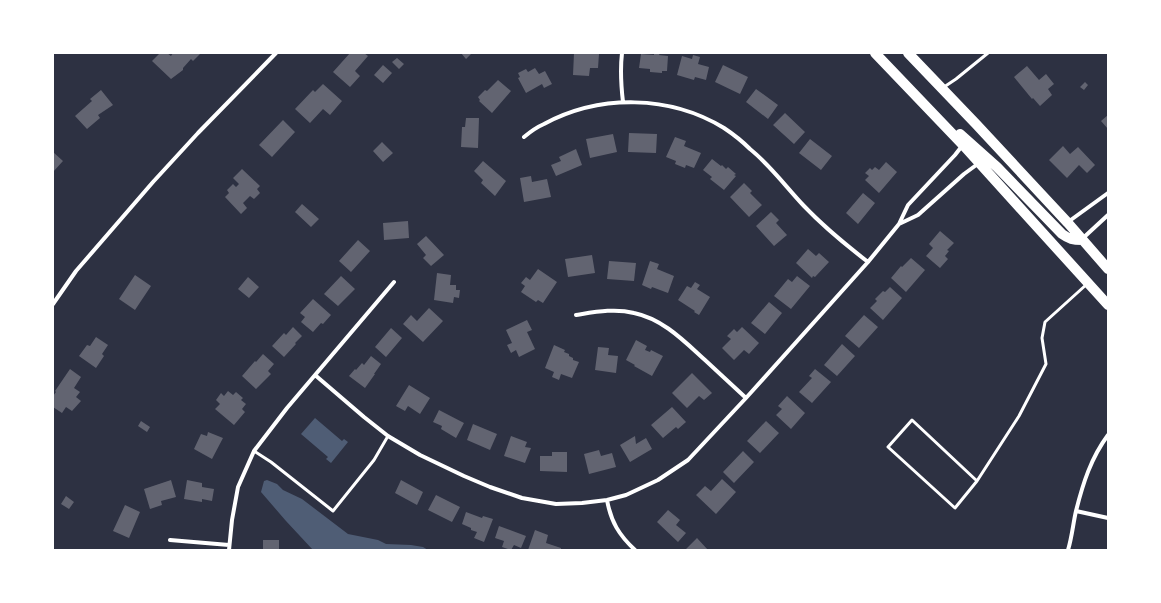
<svg xmlns="http://www.w3.org/2000/svg" width="1161" height="603" viewBox="0 0 1161 603" font-family="Karla,sans-serif">
<style>
.water{fill:#4f5d75}
.building{fill:#626471}
.lines{fill:none;stroke-linecap:round;stroke-linejoin:round}
.service{stroke:#fff;stroke-width:3}
.minor{stroke:#fff;stroke-width:4}
.primary{stroke:#fff;stroke-width:10}
</style>
<rect width="100%" height="100%" fill="#2d3142"/>
<path class="water" d="M315,418L342,441L344,439L348,442L331,463L326,459L328,457L301,434Z
M267,480L277,484L283,490L302,499L348,534L378,540L386,544L411,545L423,547L428,550H313L286,521L261,492L264,481Z"/>
<path class="building" d="M160,53H167L171,56L173,53H201L193,61L191,59L183,68V70L171,79L152,61Z
M350,53H364L368,56L355,71L360,76L350,87L333,72Z
M461,53H469L471,54L466,59Z
M574,53L599,54L598,68H590L589,76L573,75Z
M654,53H660L659,55L668,56L667,71H662V73L650,72V69L639,68L641,54L654,55Z
M693,55L700,57L698,64L709,67L706,80L695,77L694,80L677,75L682,56L692,59Z
M397,58L404,64L399,69L392,62Z
M383,65L392,73L383,83L374,75Z
M723,65L748,77L740,94L715,82Z
M1027,66L1039,80L1046,74L1054,84L1048,89L1052,95L1040,106L1033,98L1032,99L1014,77Z
M535,68L539,74L545,71L552,84L544,88L542,84L526,93L518,78L520,77L518,73L526,69L528,72Z
M498,80L511,91L492,113L479,101L480,100L478,97L485,90L487,91Z
M1085,82L1088,85L1084,90L1080,87Z
M323,84L342,101L330,115L323,109L310,123L295,109L313,90L315,92Z
M756,89L778,105L768,119L746,102Z
M101,90L113,105L98,115L100,118L87,129L75,116L92,101L90,99Z
M785,113L805,132L794,144L773,125Z
M1108,115V129L1101,121Z
M466,118H479L478,148L461,147L462,127H465Z
M283,120L295,132L272,157L259,145Z
M629,133L657,134L656,153L628,152Z
M613,134L617,152L590,158L586,139Z
M675,137L686,141L684,146L701,153L694,168L686,165L685,168L675,164L676,161L666,157Z
M810,139L832,156L821,170L799,153Z
M382,142L393,153L383,162L373,151Z
M1063,146L1070,154L1078,147L1095,165L1087,173L1079,165L1067,178L1049,160Z
M576,149L582,165L556,176L551,165L561,161L559,157Z
M53,152L63,161L53,172Z
M712,159L721,166L722,165L726,169L728,167L736,174L734,175L736,176L724,190L710,179L712,177L703,170Z
M483,161L506,181L495,196L481,183L483,180L474,171Z
M886,162L897,172L879,193L865,180L869,176L865,173L870,168L872,170L875,167L879,170Z
M242,169L260,186L257,189L260,193L254,199L250,196L243,203L247,208L241,214L225,197L229,193L227,190L233,184L236,187L239,184L233,178Z
M531,176L532,182L547,179L551,197L524,202L520,178Z
M744,183L752,191L750,193L762,205L749,217L730,197Z
M863,193L875,203L858,224L846,213Z
M302,204L319,219L311,227L295,212Z
M771,212L779,220L776,223L787,235L774,246L756,226Z
M408,221L409,238L384,240L383,223Z
M940,231L954,243L947,250L949,251L945,256L948,259L940,268L926,256L933,248L929,244Z
M426,236L444,255L431,266L423,258L426,255L417,244Z
M358,240L370,251L351,272L339,261Z
M808,249L816,256L819,253L829,262L815,277L813,276L812,278L796,263Z
M592,255L595,273L568,277L565,259Z
M911,258L925,270L906,292L891,278L901,266L902,267Z
M609,261L636,263L634,281L607,279Z
M650,261L659,264L657,269L674,276L668,293L652,287L651,289L642,285Z
M538,269L557,282L543,303L538,300L536,302L521,292L525,286L521,283L526,277L530,280Z
M437,273L451,275L450,285H456V290H460L459,298L454,297L453,303L434,300Z
M135,275L151,286L135,310L119,299Z
M341,276L355,289L338,306L324,294Z
M797,276L810,286L791,309L774,296L788,279L792,282Z
M248,277L259,287L249,298L238,289Z
M695,282L700,285L697,289L710,297L699,315L694,312L695,311L678,300L687,286L691,288Z
M890,287L902,298L883,320L870,308L877,301L875,299L883,291L885,292Z
M313,299L331,315L323,324L321,323L313,332L301,322L305,317L300,313Z
M769,302L782,313L765,334L751,323Z
M429,308L443,321L423,342L403,324L411,315L417,321Z
M864,315L878,327L859,348L845,336Z
M527,320L532,330L527,332L535,349L519,357L516,350L511,353L507,345L512,343L506,330Z
M293,327L302,336L295,343L296,344L284,357L272,346L284,333L286,335Z
M742,327L759,343L749,354L744,350L734,360L722,348L731,339L727,336L734,329L737,332Z
M391,328L402,338L386,357L375,347Z
M96,337L108,345L102,354L104,356L96,368L79,356L87,345L90,346Z
M636,340L647,346L645,350L650,352L651,350L663,356L652,376L634,366L635,365L626,360Z
M842,344L855,356L837,376L824,365Z
M554,345L565,350L564,352L569,354V356L573,358V360L579,362L572,378L561,374L559,380L552,377L554,372L545,368Z
M598,347L609,348L608,355L618,356L616,373L595,370Z
M263,354L274,364L268,371L271,374L256,389L242,376L255,361L256,362Z
M371,356L381,364L374,374H375L365,388L349,376L355,369L356,370L362,363L364,365Z
M70,369L81,377L74,388L80,392L76,397L81,401L72,411L66,407L62,413L53,407V396L56,392L55,391Z
M815,369L831,382L812,403L799,392L812,378L809,376Z
M692,373L712,393L704,400L699,396L687,408L672,393Z
M409,385L430,398L420,414L408,406L405,411L396,406Z
M228,391L233,395L236,392L243,398L241,400L246,404L242,409L245,412L234,425L215,409L220,404L216,400L221,393L224,396Z
M787,396L805,413L791,429L776,415L782,409L778,406Z
M672,407L686,422L678,429L676,427L663,438L651,425Z
M439,410L464,423L456,438L441,429L442,426L433,422Z
M141,421L150,427L147,432L138,426Z
M766,421L779,433L760,453L747,441Z
M473,424L497,434L490,450L467,440Z
M208,432L223,438L212,459L194,449L201,434L207,436Z
M511,436L527,442L525,447L531,448L525,463L504,456Z
M635,436L636,444L646,438L652,449L630,462L620,445Z
M599,450L601,456L612,453L616,467L589,474L584,454Z
M743,451L754,462L734,483L723,472Z
M552,452H567V472L540,471V456H552Z
M722,479L736,492L716,514L696,495L705,486L711,491Z
M171,480L176,497L161,501L162,505L150,509L144,489Z
M187,480L202,483V487L214,489L212,501L202,499V502L184,499Z
M401,480L423,492L417,505L395,493Z
M436,495L460,507L452,522L428,510Z
M66,496L74,502L69,509L61,504Z
M125,505L140,512L129,538L113,531Z
M668,510L680,520L676,525L686,533L678,542L657,522Z
M466,512L482,518L483,516L493,519L484,542L474,538L477,532L471,530V528L462,524Z
M499,526L526,536L521,548L514,545L511,550L502,547L504,541L495,538Z
M535,530L548,535L546,543L561,548V550H528Z
M697,538L708,550H685Z
M263,540H279V550H263Z"/>
<g class="lines">
<path class="service" d="M944,87L956,79L988,53
M254,451L271,462L333,511L374,460L388,436
M977,481L912,420L888,447L955,508L977,481L1019,416L1046,364L1042,338L1045,322L1087,284"/>
<path class="minor" d="M622,53C620,70 621,85 623,102
M524,137C530,132 537,127 544,124C600,94 670,95 724,128C733,134 742,141 750,149C770,165 786,187 804,206C824,227 846,245 868,262
M1068,222L1108,193
M899,224L918,215L964,174L979,163
M1082,239L1108,215
M53,304L76,271L153,182L198,133L276,53
M576,315C595,312 615,308 634,313C663,319 684,341 705,360C719,373 732,385 746,398
M315,375L364,417L388,436L420,455L464,476L490,487L522,498L556,504L582,503L607,500L626,495L658,480L688,460L746,398L868,262L899,224L908,205L955,155L962,146
M607,500C611,522 619,535 635,550
M1076,511L1108,518
M170,540L229,545
M229,550L232,520L238,487L254,451L287,408L394,282
M1068,550C1072,537 1073,524 1076,511C1083,483 1091,458 1108,435"/>
<path class="primary" d="M875,53L963,145L1108,305
M908,53L976,124L1068,223L1108,269
M960,134L997,167L1062,234C1069,239 1073,240 1082,240"/>
</g>
<rect width="1161" height="603" fill="none" stroke="#ffffff" stroke-width="108"/>
</svg>
